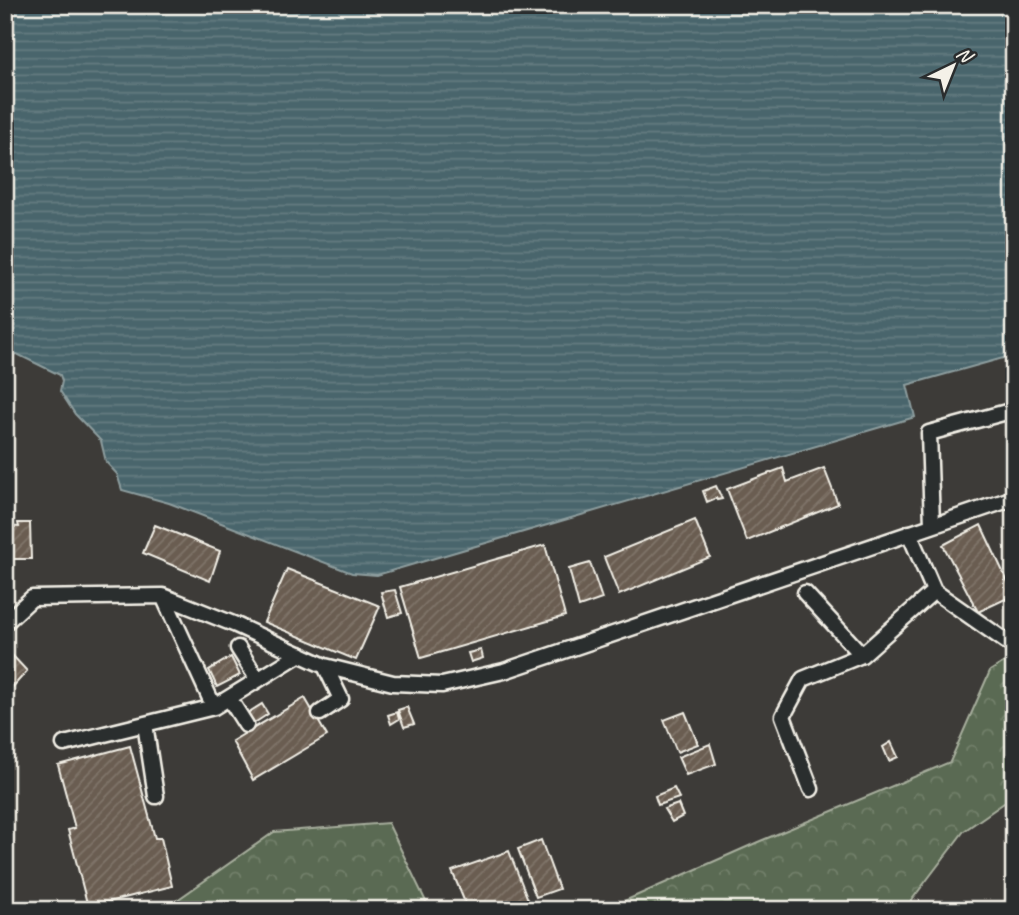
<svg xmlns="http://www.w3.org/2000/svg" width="1019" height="915" viewBox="0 0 1019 915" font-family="Caveat,sans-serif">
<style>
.forest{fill:url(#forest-crowns);stroke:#a7ae9d;stroke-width:2}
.water{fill:url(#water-rules);stroke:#8d9d9e;stroke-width:2}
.building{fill:url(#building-hatch);stroke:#f4f1e8;stroke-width:2}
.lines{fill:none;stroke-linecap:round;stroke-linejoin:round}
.service-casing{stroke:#f4f1e8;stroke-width:19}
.service{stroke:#2a2d2e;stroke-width:14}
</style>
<defs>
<pattern id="forest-crowns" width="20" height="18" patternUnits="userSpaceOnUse" patternTransform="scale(1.75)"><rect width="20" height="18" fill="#5a6a52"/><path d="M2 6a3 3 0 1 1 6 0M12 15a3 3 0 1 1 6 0" fill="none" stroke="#72806b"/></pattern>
<pattern id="water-rules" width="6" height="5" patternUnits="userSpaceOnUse" patternTransform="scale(1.75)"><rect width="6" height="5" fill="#49656c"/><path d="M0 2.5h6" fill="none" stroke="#647c81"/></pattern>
<pattern id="building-hatch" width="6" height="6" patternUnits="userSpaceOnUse" patternTransform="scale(1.75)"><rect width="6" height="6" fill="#6a5d51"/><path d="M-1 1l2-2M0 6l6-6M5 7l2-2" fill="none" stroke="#80756a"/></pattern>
</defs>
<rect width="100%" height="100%" fill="#3d3b38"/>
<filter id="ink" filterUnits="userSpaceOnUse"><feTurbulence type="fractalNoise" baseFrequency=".0143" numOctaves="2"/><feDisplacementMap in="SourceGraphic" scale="14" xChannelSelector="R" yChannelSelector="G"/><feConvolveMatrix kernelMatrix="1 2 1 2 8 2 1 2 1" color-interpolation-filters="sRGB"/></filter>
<g filter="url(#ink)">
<path class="forest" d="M1014,656V796L964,831L904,910H604L758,842L950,762L990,671Z
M388,823L430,910H163L274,832Z"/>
<path class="water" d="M5,5H1014V355L907,385L915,417L377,575L352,573L169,503L122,490L117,474L106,462L101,441L75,414L60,391L62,381L60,375L17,354L5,355Z"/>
<path class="building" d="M783,468L787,482L824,468L838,504L747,541L727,489Z
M716,486L722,499L717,500L716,498L707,502L703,491Z
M695,520L710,557L619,595L604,557Z
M18,523H30L31,559H5V526L19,527Z
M155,525L220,551L210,581L143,553Z
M981,525L1014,595L978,612L943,545Z
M545,545L565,616L421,658L400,587Z
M590,563L602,599L579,607L569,569Z
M287,569L380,606L356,660L264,622Z
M395,590L402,613L388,617L381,592Z
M481,650L483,658L471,662L468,653Z
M12,655L27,671L11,689L5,682V662Z
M231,657L240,675L217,687L209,670Z
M305,698L327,736L253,780L232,741Z
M262,704L268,714L253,724L246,714Z
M407,707L414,724L404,727L398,710Z
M397,712L399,719L391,724L388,715Z
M685,712L698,744L677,752L664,720Z
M891,742L898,757L889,761L883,747Z
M710,744L716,764L686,775L678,757Z
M130,746L155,838H161L172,886L88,907L68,830L75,828L58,765Z
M674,788L679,798L658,805L655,796Z
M678,804L683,816L672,822L664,809Z
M541,840L559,889L536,897L518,849Z
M509,851L532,910H468L452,871Z"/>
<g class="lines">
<defs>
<path id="service" d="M932,525L929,433L1014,410
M909,533L934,591L1014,647
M805,593L862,655
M163,596L214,707
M5,623L32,598L163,596L236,625L325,666L393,683L442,685L504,671L581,645L1014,498
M238,648L258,680
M229,698L246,725
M320,713L341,699L325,666
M145,724L156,796
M64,744L214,707L300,654
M811,789L783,716L803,679L862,655L934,591"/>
</defs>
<use href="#service" class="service-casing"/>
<use href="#service" class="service"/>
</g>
</g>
<rect width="1019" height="915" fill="none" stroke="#2a2d2e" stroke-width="28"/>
<rect x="14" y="14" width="991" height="887" fill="none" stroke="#f4f1e8" stroke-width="2.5" filter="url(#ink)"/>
<g transform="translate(953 66) rotate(43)" stroke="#2a2d2e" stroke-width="5" paint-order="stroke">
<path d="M0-5L12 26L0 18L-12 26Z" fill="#f4f1e8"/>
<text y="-10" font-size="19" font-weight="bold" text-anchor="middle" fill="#f4f1e8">N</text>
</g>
</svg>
